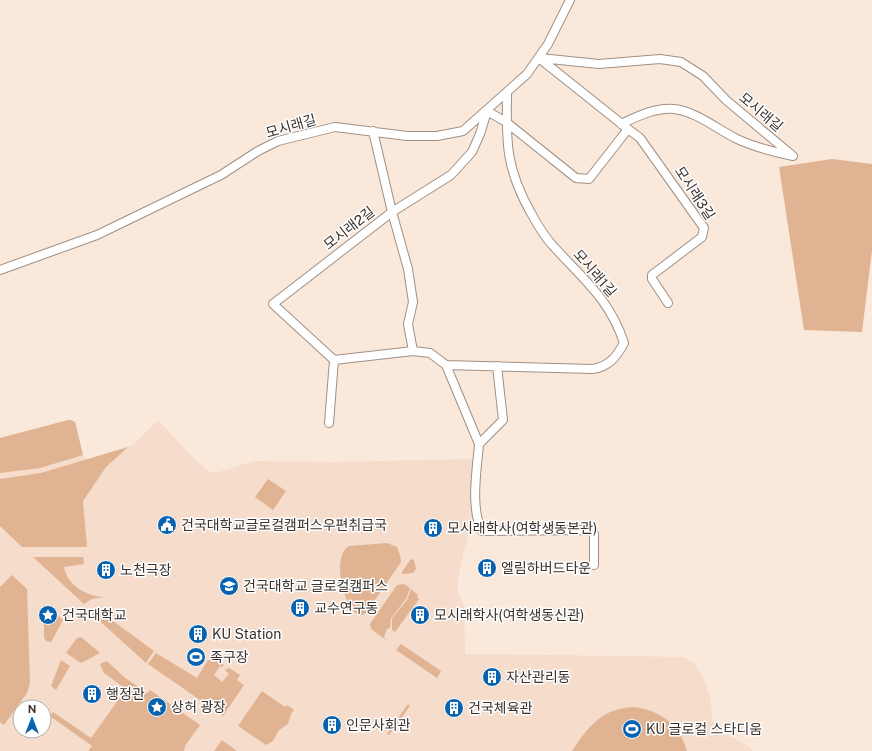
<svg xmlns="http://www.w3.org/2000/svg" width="872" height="751" viewBox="0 0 872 751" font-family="'Public Sans','Noto Sans KR',sans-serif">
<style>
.built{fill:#f5dccb;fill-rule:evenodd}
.green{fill:#e0b392}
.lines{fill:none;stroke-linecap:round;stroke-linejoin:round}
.street-casing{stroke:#a09084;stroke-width:10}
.street{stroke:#fff;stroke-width:8}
.labels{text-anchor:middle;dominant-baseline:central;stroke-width:3;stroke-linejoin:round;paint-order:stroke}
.street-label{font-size:14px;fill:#39322d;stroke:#fff}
.poi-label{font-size:14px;fill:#39322d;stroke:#fff;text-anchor:start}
</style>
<rect width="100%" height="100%" fill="#fae8db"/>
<path class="built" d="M71,420L75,422L83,455L87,460H92L133,445L158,420L195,460L210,472L215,473L255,461L332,462L473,459L475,460V512L463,554L458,580V593L464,605L465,654L684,657L694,663L705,681L711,701L712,719L715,728L748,746L753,751H0V438ZM20,707H44V731H20Z"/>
<path class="green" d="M832,159L872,164V250L862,332L804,330L779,167Z
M68,420H71L75,422L83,455L40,468L0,473V438Z
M128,447L106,467L83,501L87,547H22L0,526V479L41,473Z
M268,479L286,491L273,510L255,497Z
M387,543L397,547L400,555L401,562L366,613L360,616C343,608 331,556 349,546Z
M33,557H83L84,564L64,567C67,585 86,596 103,597L92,599L84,604Z
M411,559L414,560L416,569L413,573L403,574L402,572Z
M12,575L27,589L30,683L27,693L4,725L0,722V587Z
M404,584L410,588L406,599L391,618L390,628L387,629L384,637L386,640L371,629L370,624L397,585Z
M411,589L418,595L417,597L419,599L395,632L392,630V618L407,600Z
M44,605L48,606L63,620L51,642L46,641L44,638Z
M98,610L154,651L146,663L92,614Z
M81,637L100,653L81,663L66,653L77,638Z
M401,644L441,671L437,678L396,650Z
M191,650L205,658L201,664L187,656Z
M156,653L197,678L208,660L216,659L224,665L222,667L220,666L214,675L222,682L229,674L225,670L229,668L240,675L237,680L244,685L223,716L148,664Z
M61,660L70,666L56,690L51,686Z
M107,661L125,678L148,693L150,690L200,725L185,746L184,751H88L92,746L50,716L53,712L91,738L126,689L104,673L100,664Z
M262,691L285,707L287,705L294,710L291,714L288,724L279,730L273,741L266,745L238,726Z
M408,704L410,706L389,735L387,734Z
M634,707C660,710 680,725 687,751H572C588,727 602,708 634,707Z
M222,740L237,751H214Z"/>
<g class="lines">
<defs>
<path id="street" d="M540,58L599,64L660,59L681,62L703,76L726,100L793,156C774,152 754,147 737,139C717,129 695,111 674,109C656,107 636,117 621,124
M628,129L640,138L704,228L702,237L652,275V279L668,303
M373,131L392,212L408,269L413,302L408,324L413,351L430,353L446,365L592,369C608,367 616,358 624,343C610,300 585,281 555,248C545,238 538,226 531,213C506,169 506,143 507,94
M0,270L97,235L221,175L258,151L278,141L335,127L407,136H437L463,131L527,74L548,44L570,0
M413,351L334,360L273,304L392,212L451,175L472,152L480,134L487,111L506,122L576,178L589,179L628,129L539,58
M446,365L479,444
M497,366L503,420L479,444C477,469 470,508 482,531L591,530L594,534V565
M329,423L334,360"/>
</defs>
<use href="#street" class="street-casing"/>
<use href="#street" class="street"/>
</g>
<defs>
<symbol id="civic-disc" viewBox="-11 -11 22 22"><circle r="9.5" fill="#0763b0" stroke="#fff"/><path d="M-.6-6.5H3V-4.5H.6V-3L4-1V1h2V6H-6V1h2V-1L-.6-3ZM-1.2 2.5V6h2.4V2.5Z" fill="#fff"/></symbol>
<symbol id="building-disc" viewBox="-11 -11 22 22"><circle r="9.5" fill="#0763b0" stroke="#fff"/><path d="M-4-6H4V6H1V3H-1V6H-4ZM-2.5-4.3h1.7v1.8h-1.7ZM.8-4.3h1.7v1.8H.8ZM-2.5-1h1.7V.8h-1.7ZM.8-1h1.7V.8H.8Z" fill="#fff"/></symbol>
<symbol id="university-disc" viewBox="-11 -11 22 22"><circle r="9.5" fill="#0763b0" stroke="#fff"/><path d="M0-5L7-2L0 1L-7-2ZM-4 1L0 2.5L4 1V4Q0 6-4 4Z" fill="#fff"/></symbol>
<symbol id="sight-disc" viewBox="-11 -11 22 22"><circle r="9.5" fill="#0763b0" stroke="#fff"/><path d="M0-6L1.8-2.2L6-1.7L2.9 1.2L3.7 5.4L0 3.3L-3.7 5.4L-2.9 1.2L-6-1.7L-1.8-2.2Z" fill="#fff"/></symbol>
<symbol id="stadium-disc" viewBox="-11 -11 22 22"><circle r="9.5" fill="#0763b0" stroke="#fff"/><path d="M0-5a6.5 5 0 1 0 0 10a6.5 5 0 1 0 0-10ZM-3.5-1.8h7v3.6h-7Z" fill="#fff"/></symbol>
</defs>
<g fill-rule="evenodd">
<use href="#civic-disc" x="156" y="514" width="22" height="22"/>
<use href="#building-disc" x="422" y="517" width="22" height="22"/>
<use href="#building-disc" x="476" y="557" width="22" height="22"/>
<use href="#building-disc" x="95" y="559" width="22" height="22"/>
<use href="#university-disc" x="218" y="575" width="22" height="22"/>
<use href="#building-disc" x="289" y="597" width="22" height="22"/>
<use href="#sight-disc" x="37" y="604" width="22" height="22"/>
<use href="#building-disc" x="409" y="604" width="22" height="22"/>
<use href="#building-disc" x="187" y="623" width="22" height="22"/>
<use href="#stadium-disc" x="185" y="646" width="22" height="22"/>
<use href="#building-disc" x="481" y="666" width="22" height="22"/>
<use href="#building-disc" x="81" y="683" width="22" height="22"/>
<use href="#sight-disc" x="146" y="696" width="22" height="22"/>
<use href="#building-disc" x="443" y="697" width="22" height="22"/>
<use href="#building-disc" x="321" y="714" width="22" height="22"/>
<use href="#stadium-disc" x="621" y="718" width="22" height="22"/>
</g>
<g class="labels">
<g class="street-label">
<text transform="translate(761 112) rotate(40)">모시래길</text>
<text transform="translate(291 126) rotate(-16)">모시래길</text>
<text transform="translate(695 193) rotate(57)">모시래3길</text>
<text transform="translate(349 228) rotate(-38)">모시래2길</text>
<text transform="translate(595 273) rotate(49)">모시래1길</text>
</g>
<g class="poi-label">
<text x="181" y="525">건국대학교글로컬캠퍼스우편취급국</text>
<text x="447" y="528">모시래학사(여학생동본관)</text>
<text x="501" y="568">엘림하버드타운</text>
<text x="120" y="570">노천극장</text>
<text x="243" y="586">건국대학교 글로컬캠퍼스</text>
<text x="314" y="608">교수연구동</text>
<text x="62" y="615">건국대학교</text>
<text x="434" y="615">모시래학사(여학생동신관)</text>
<text x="212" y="634">KU Station</text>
<text x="210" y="657">족구장</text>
<text x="506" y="677">자산관리동</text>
<text x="106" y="694">행정관</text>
<text x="171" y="707">상허 광장</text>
<text x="468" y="708">건국체육관</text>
<text x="346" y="725">인문사회관</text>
<text x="646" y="729">KU 글로컬 스타디움</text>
</g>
</g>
<g transform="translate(32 719)"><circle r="19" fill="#ffffff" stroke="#b0adab"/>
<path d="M0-3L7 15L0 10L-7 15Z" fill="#0763b0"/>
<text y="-6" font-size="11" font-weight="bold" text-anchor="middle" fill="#39322d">N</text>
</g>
</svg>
